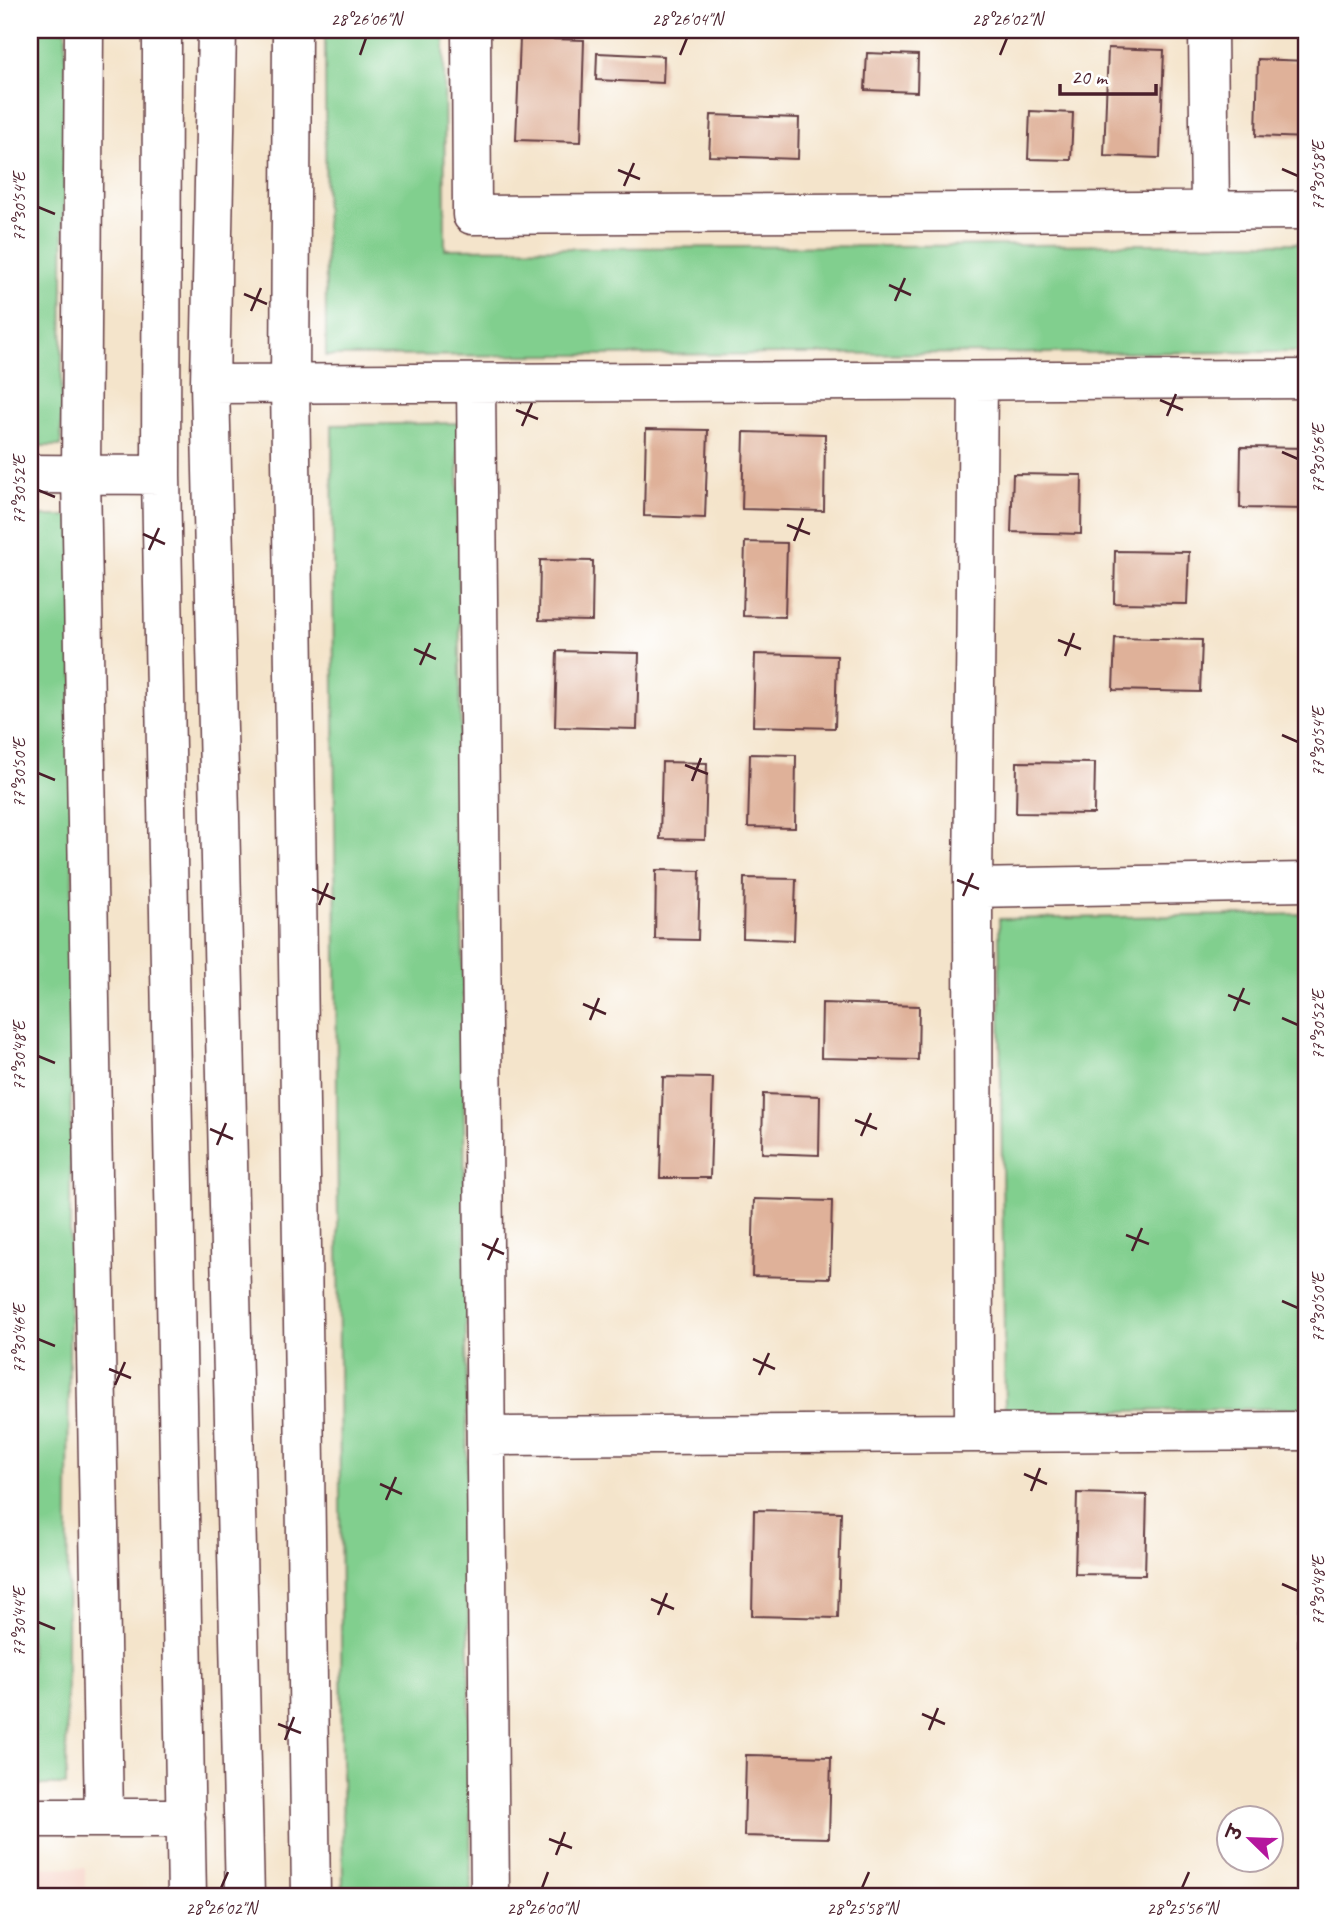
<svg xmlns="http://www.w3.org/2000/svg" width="1337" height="1927" viewBox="0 0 1337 1927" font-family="Caveat,'Playpen Sans Deva',sans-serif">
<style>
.built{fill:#f6d1c5}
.green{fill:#81cf8e;stroke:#66775c;stroke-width:2}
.building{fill:#dfb199}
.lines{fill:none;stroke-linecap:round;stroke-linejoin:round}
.minor-casing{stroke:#643d43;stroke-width:41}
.minor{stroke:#fff;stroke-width:38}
.ticks{fill:none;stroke:#4a1f2b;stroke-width:2.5}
.neatline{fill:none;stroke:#4a1f2b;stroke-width:2.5}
.ticks-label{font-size:18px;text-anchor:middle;fill:#4a1f2b}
</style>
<rect width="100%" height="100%" fill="#fff"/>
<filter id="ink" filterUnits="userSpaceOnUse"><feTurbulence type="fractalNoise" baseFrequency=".0143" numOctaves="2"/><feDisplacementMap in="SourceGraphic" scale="14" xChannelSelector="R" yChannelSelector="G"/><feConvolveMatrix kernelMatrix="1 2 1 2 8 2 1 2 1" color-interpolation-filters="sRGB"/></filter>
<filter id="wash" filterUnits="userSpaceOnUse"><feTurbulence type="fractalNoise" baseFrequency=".00686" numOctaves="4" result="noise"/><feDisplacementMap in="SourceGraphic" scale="28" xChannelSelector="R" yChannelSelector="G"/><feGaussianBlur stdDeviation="1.57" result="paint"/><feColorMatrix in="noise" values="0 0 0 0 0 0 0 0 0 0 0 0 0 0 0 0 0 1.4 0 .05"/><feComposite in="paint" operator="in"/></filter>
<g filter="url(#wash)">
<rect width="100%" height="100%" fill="#f4e4cb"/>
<path class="built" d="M30,1867L85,1868V1897H30Z"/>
<path class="green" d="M30,30H66L61,446H30Z
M325,30H444L445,249L1307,243V352L326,356Z
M458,423L471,1897H343L332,425Z
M30,516H75L66,1785H30Z
M1307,914V1408L1005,1413L999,919Z"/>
<g id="blocks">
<path class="building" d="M833,30H917V35L833,32Z
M520,38L584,40L581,142L516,140Z
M1108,48L1164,50L1160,158L1104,156Z
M597,53L664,56L663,83L596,80Z
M867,53L918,55L917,92L865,90Z
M1258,59L1307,61V138L1256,136Z
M1030,111L1073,113L1071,160L1028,159Z
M711,115L799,118L798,159L709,156Z
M646,429L708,430L705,518L644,516Z
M744,432L825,434L824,511L742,509Z
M1241,447L1306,448L1304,509L1240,508Z
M1013,474L1082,475L1081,534L1011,532Z
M745,542L787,543L785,617L743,616Z
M1115,551L1189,552L1187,604L1114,603Z
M540,560L593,561L592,621L539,620Z
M1115,638L1202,640L1200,692L1113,690Z
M557,651L639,653L637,729L555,727Z
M755,654L837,656L835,728L753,726Z
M750,754L796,755L795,828L748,827Z
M662,762L707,763L705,840L660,839Z
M1017,762L1095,763L1094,814L1016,813Z
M656,870L700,871L698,940L655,939Z
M744,878L796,879L794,940L743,938Z
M822,1003L919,1006L918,1060L821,1058Z
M663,1077L713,1078L710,1178H660Z
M763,1094L820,1096L819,1155L762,1153Z
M754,1199L832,1201L830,1278L752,1276Z
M1077,1493L1147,1495L1145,1575L1075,1574Z
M754,1510L841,1512L838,1618L752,1616Z
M1300,1598H1307V1647L1298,1646Z
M746,1755L831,1757L829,1838L744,1836Z"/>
</g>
</g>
<g filter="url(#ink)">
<use href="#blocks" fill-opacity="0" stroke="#643d43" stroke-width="2"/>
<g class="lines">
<defs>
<path id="minor" d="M84,30L81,474L104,1818
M162,30L161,475L187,1897
M217,30L210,384L245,1897
M292,30L290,384L311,1897
M471,30L472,215L1307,210
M1208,30L1210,211
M476,383L490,1897
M210,384L1307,379
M30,474L161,475
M973,888L1307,882
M974,1433L973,888L978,381
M486,1436L1307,1431
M30,1818H186"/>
</defs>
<use href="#minor" class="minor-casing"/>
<use href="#minor" class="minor"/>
</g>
</g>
<path class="ticks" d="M360,55L366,38M680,55L687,38M1000,55L1007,38M1282,169L1298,176M618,170L640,179M624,186L634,163M38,207L55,214M889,285L911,295M244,294L267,304M895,301L905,278M251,311L261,288M1160,400L1183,410M516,410L538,419M1167,416L1176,394M522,426L532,403M1282,452L1298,459M38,490L55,497M787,525L810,534M143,534L165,544M794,541L803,518M149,550L159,528M1058,640L1081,649M414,649L436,659M1065,656L1074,633M420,665L430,643M1282,735L1298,742M685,765L708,774M38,773L55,780M692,781L701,758M957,880L979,889M312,889L335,899M963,896L973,873M319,905L328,883M1228,995L1250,1004M583,1004L606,1014M1234,1011L1244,988M1282,1018L1298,1025M590,1020L599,998M38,1056L55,1063M855,1120L877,1129M210,1129L233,1139M861,1136L871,1113M217,1145L226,1123M1126,1235L1149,1244M482,1244L504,1254M1132,1251L1142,1228M488,1260L498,1238M1282,1301L1298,1308M38,1339L55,1346M753,1359L775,1369M109,1369L131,1378M759,1375L769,1353M115,1385L125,1362M1024,1474L1047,1484M380,1484L402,1494M1031,1491L1040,1468M386,1500L396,1477M1282,1584L1298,1591M651,1599L674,1609M658,1615L667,1593M38,1622L55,1629M922,1714L945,1724M278,1724L301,1733M929,1730L938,1708M285,1740L294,1717M549,1839L572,1848M556,1855L565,1832M221,1888L228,1872M542,1888L548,1872M862,1888L869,1872M1182,1888L1189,1872"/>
<rect width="1337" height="1927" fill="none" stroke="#fff" stroke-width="77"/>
<g transform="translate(1250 1839) rotate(293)"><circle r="33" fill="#ffffff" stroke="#b7a5aa" stroke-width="2"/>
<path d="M0-5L12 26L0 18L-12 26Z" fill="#b5179e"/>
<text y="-10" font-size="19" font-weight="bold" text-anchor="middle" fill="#4a1f2b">उ</text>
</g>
<path d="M1060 84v10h96v-10" fill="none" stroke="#4a1f2b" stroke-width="3.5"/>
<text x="1071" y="84" font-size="21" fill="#4a1f2b" stroke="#ffffff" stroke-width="5" paint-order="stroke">20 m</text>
<rect x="38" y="38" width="1260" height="1850" class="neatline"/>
<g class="ticks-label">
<text x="366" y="25">28°26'06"N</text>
<text x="687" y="25">28°26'04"N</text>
<text x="1007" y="25">28°26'02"N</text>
<text transform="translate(1318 176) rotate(-90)" y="6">77°30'58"E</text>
<text transform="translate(19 207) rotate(-90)" y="6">77°30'54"E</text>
<text transform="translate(1318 459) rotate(-90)" y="6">77°30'56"E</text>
<text transform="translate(19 490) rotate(-90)" y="6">77°30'52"E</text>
<text transform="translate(1318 742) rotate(-90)" y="6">77°30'54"E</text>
<text transform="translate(19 773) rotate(-90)" y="6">77°30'50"E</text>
<text transform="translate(1318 1025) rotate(-90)" y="6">77°30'52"E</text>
<text transform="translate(19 1056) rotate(-90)" y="6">77°30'48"E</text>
<text transform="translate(1318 1308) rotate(-90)" y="6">77°30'50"E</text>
<text transform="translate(19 1339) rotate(-90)" y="6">77°30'46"E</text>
<text transform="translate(1318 1591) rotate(-90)" y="6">77°30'48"E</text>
<text transform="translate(19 1622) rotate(-90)" y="6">77°30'44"E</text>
<text x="221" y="1914">28°26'02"N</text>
<text x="542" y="1914">28°26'00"N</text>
<text x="862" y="1914">28°25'58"N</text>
<text x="1182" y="1914">28°25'56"N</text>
</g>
</svg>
